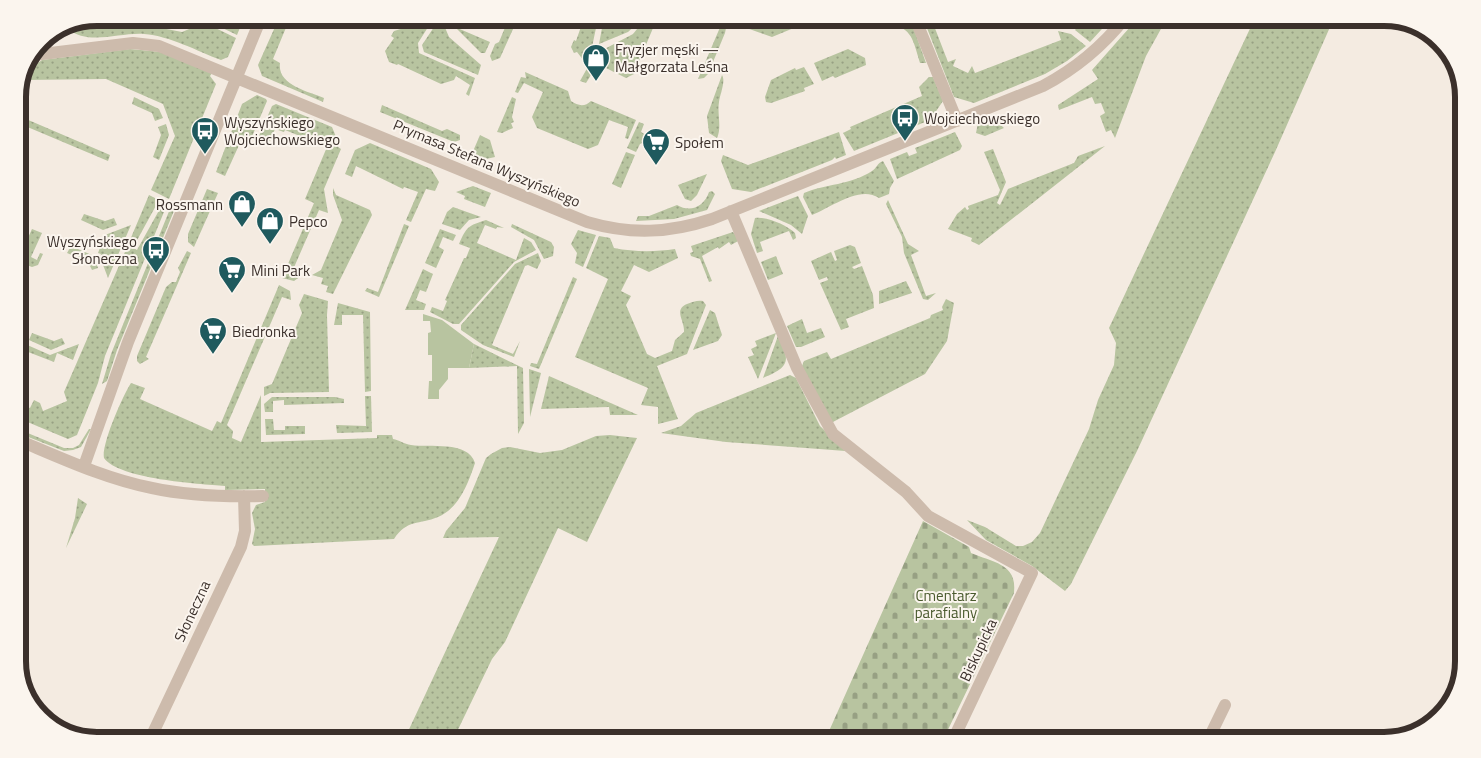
<svg xmlns="http://www.w3.org/2000/svg" width="1481" height="758" viewBox="0 0 1481 758" font-family="'Titillium Web',sans-serif">
<style>
.grass{fill:url(#grass-dots)}
.cemetery{fill:url(#cemetery-stones)}
.garden{fill:#b8c4a0}
.lines{fill:none;stroke-linecap:round;stroke-linejoin:round}
.minor{stroke:#cdbbac;stroke-width:12}
.labels{text-anchor:middle;dominant-baseline:central;stroke-width:4;stroke-linejoin:round;paint-order:stroke}
.poi-label{font-size:15px;fill:#3b302b;stroke:#fbf5ee;text-anchor:start}
.street-label{font-size:15px;fill:#3b302b;stroke:#fbf5ee}
.park-label{font-size:15px;fill:#4a5a2e;stroke:#fbf5ee}
.rim{fill:none;stroke:#3b302b;stroke-width:6}
</style>
<defs>
<pattern id="grass-dots" width="8" height="8" patternUnits="userSpaceOnUse" patternTransform="scale(1.25)"><rect width="8" height="8" fill="#b8c4a0"/><path d="M2 2h.1M6 6h.1" fill="none" stroke="#97a083" stroke-width="1.8" stroke-linecap="round"/></pattern>
<pattern id="cemetery-stones" width="16" height="16" patternUnits="userSpaceOnUse" patternTransform="scale(1.25)"><rect width="16" height="16" fill="#b8c4a0"/><path d="M2 7V4a2 2 0 0 1 4 0v3zM10 15v-3a2 2 0 0 1 4 0v3z" fill="#97a083"/></pattern>
</defs>
<rect width="100%" height="100%" fill="#f4ebe1"/>
<path class="grass" d="M207,18H244L237,35L206,20Z
M279,18H290L273,59L280,63C277,85 308,91 324,98L323,102L262,76L258,65Z
M422,18H428L430,24L418,43L419,53L475,78L469,96L466,94L470,85L456,76L454,80L441,84L398,64L397,65L389,62L385,51L394,38L391,36L394,31L414,25L413,22Z
M433,18H441L449,37L481,65L478,75L424,52L422,45L436,24Z
M509,18H518L500,58L492,61L490,56L495,44L499,42Z
M584,18H603L596,28L592,47L584,61L577,52L574,53L571,47L574,40L576,41Z
M610,18H635L641,20L628,32L599,44L602,28Z
M646,18H660L655,28H653L638,64L640,65L637,72L635,71L636,73L626,78L606,68L604,71L596,67L586,83L580,81L595,54L633,34Z
M724,18H728L725,33L708,74L704,78L698,79Z
M741,18H818L772,37L741,26Z
M884,18H910L926,63H920C911,32 912,32 884,18Z
M923,18H931L948,62L956,59L953,66L968,73L972,66L975,73L1061,40L1058,31L1071,34L1086,46L1067,61L1045,74L974,103L954,97Z
M1084,18H1112L1090,42L1075,30Z
M1138,18H1167L1146,56L1115,138L1111,130L1106,132L1100,116L1105,113L1101,103L1095,104L1092,97L1059,110L1058,105L1098,79L1092,70Z
M1255,18H1334L1275,152L1137,451L1071,584L1065,591L1032,566L986,540L967,520L985,527L1016,546H1023L1032,542L1040,533L1089,429L1098,400L1114,365L1116,343L1109,328Z
M91,20L146,25L182,32L194,27L199,20L236,38L228,57L221,60C197,51 170,36 144,34C121,32 88,46 68,29Z
M455,27L490,42L485,53H481Z
M130,49L161,52L212,73L210,76L216,84L169,199L151,190L175,136L163,104L106,79L25,80L32,67L42,60Z
M848,49L865,58L866,65L835,78L833,76L822,81L814,63Z
M804,67L814,84L804,88L805,91L771,103L766,102L765,97L771,80L795,68L796,70Z
M525,72L568,91L571,101C578,106 585,107 591,101L636,120L628,139L625,138L628,127L609,120L598,145L588,149L537,128L532,117L543,92L524,83L518,93L515,92L521,77L526,78Z
M722,75C726,81 720,94 719,102C717,114 722,127 717,138L709,133L707,116Z
M929,77H933L943,101L930,120L854,151L843,133L851,129L850,127L922,96L919,87Z
M257,95L266,99L267,101L248,146L240,143L225,176L216,172L242,104Z
M134,97L159,109L163,118L155,121L152,113L132,104Z
M512,97L516,99L512,117L514,122L511,123L513,128L502,133L497,132Z
M276,104L332,127L339,144L338,147L341,149L324,189L328,213L319,210L292,272L301,276L294,281L282,278L314,203L305,199L327,147L285,130L284,132L275,129L270,141L259,136L272,106Z
M382,105L442,131L447,129L460,135V140L454,142L380,112Z
M19,116L110,155L108,161L18,123Z
M993,118L1004,128L985,136L976,133L978,123Z
M639,122L644,124L641,132L653,139L640,144L636,152L627,148Z
M166,124L169,135L159,160L153,157L161,135L158,127Z
M839,132L846,155L836,159L835,157L832,160L751,192L732,189L721,161L723,155L748,165Z
M955,132L962,146L960,150L897,179L890,159L907,152L909,156L917,153L915,148Z
M480,135L490,140L495,157L486,159L475,155L474,149Z
M370,143L431,169L439,182L435,191L426,189L411,222L406,220L418,192L404,187L403,189L356,166L352,177L345,174L355,150Z
M1105,146L979,245L971,241L972,238L948,229L957,214L965,207L967,210L969,209L968,206L998,195L1000,190L984,152L993,149L1006,182L997,203L1000,205L1008,189L1074,163L1078,156Z
M626,152L635,155L621,188L612,184Z
M883,161L894,181L890,188L889,194L879,198C859,185 831,208 812,215L803,197L804,193C825,184 851,185 872,171C877,168 877,163 883,161Z
M707,174L697,195L691,201L685,199L678,185Z
M473,186L491,193L485,207L464,199L465,196L456,192Z
M333,188L336,195L370,210L372,215L333,294L326,292L328,286L321,284L323,278L312,275L321,270L342,220L333,195Z
M207,189L218,193L194,247L188,242V234Z
M712,191L715,194L707,210L674,219L636,221L638,216H649L677,205C690,213 704,207 709,192Z
M149,195L159,200L135,244L130,240Z
M798,196L808,216L802,234L791,225L759,211Z
M888,200L908,244L919,251L911,255L926,296L936,293L928,300L923,299L904,253L902,237L886,204Z
M172,204L176,206L117,350L107,381L102,384L111,354Z
M162,205L166,207L105,356L98,383L77,435L68,439L18,418V403L30,408L34,400L40,403L43,411L67,401L64,392L128,245L137,250Z
M453,207L481,217L469,220L460,230L442,224L447,212Z
M84,214L105,221L114,218L117,225L103,230L81,220Z
M755,218C766,216 787,225 795,233L796,238L793,240L789,231L760,242L763,251L757,253L751,234Z
M486,220L504,228L497,227L496,229L485,225L477,243L516,260L524,238L531,242L536,250L514,262L459,324H453L430,312L432,307L443,311L447,301L445,300L464,258H466L470,248L459,244C467,226 468,226 486,220Z
M404,224L409,226L379,297L365,291L367,288L378,292Z
M512,224L551,242L554,247L553,256L544,259L534,240L511,227Z
M131,225L108,278L100,257L101,254L98,253L105,235Z
M32,229L42,233L31,257L37,260L40,253L43,254L38,265L32,267L21,263L25,255L21,253Z
M440,229L456,235L453,241L443,237L439,247L444,250L436,268L425,263Z
M578,230L596,235L583,267L575,263L577,253L571,244Z
M733,232L740,240L731,245L729,242L719,249L718,247L702,256L712,281L709,282L700,259L691,256L690,253L693,252L691,246Z
M599,236L610,238L614,248C634,252 655,252 675,249L678,258L649,272L634,265L621,291L631,296L626,305L647,354L655,358L672,351L675,340L684,332C685,321 673,310 687,304C693,302 697,300 703,301L706,305L687,354L657,366L678,419L658,424V407L641,405L648,388L575,357L608,279L586,268Z
M850,245L855,247L861,263L852,267L854,269L862,266L873,295L874,308L846,319L849,327L841,330L820,283L828,280L827,277L819,280L811,261L831,252L835,261L837,260L834,251Z
M71,246L94,256L98,268L92,270L88,262L67,253Z
M187,251L191,253L146,357L149,359L140,364L137,361V356L166,287L172,282H176L180,272L178,268Z
M538,253L541,261L537,269L528,265L525,266L492,345L513,354L520,341L514,357L483,345L461,330V325L515,264Z
M776,256L783,274L768,280L761,262Z
M423,269L433,274L426,292L420,290L416,300L426,304L424,310H405Z
M573,277L577,279L539,369L530,366L531,363L537,364Z
M906,281L912,293L879,304V291Z
M279,285L290,291L291,300L282,297L227,425L233,431L232,438L241,442L261,395V442L377,438V435H392L393,439C399,440 404,444 411,445C429,448 468,440 475,463C468,484 459,508 438,517C419,525 407,519 394,539L254,546L252,544L255,529L252,513L256,505L265,502V489L225,490V486C198,484 119,479 104,458C101,445 123,395 131,383L145,388L140,399L212,431L217,421L221,423Z
M304,294L328,301L327,315L329,392L270,393L264,396V387L272,384L302,313L299,305Z
M946,299L954,303L947,341L925,374L831,423L802,366L804,361L827,352L831,359L930,318L931,315L943,310L942,307Z
M338,303L370,312L371,391L365,392L363,315H342V325H334Z
M710,310L715,313L722,335L718,341L693,350Z
M802,319L807,333L821,328L825,337L801,347H796L787,326Z
M32,333L54,341L62,338L65,344L51,350L29,340Z
M776,333L758,379L748,357L754,355L751,349L757,346L755,341Z
M779,333C788,360 793,366 763,378Z
M25,344L50,355L79,344L73,360L57,353L54,362L23,350Z
M474,344L523,368L524,423L518,434L517,366L469,368Z
M529,369L541,373L530,417Z
M790,375L796,378L820,426L846,451L726,442L661,433L681,426L696,413Z
M549,376L638,415H610L609,407L541,409Z
M365,396H371L372,432L337,433L336,425L366,426Z
M272,397H335L344,399V403L284,405V400L273,401V412H265L264,404Z
M265,419H273L274,430H285V426H305V434L266,435Z
M18,429L64,448H73L79,445L89,429H91L81,447L73,450L64,451L18,433Z
M610,435L637,438L587,542L558,528L505,642L492,659L453,740H404L499,537L443,538L446,531L465,508L486,458L491,454L502,448L510,447L540,453L562,450L596,436Z
M78,498L87,504L66,548L75,518Z"/>
<path class="cemetery" d="M923,521L969,547L971,553C991,562 1018,563 1014,593L943,740H825Z"/>
<path class="garden" d="M423,314L442,320L474,344L469,368H448V379L439,390V399H428L429,381H432V355H428V333L431,332L430,321H423Z"/>
<g class="lines">
<path class="minor" d="M915,18L957,121
M34,55L133,43L159,46L587,222C631,235 670,233 712,219L1043,86C1077,68 1102,47 1125,18
M731,211L797,368L833,434L906,492L928,516L1032,573L953,740
M18,440C61,458 106,479 152,488C189,496 226,497 263,496
M84,466L128,342L261,18
M152,735L241,547L245,531L244,496
M1208,740L1225,705"/>
</g>
<defs>
<symbol id="shop-pin" viewBox="-11 -11 22 30"><path d="M0 17L-7.5 6A9.5 9.5 0 1 1 7.5 6Z" fill="#1f5a5e" stroke="#fbf5ee"/><path d="M-5-2.5h2.3a2.7 3.5 0 0 1 5.4 0H5L5.5 6h-11ZM-1.5-2.5h3a1.5 2.3 0 0 0-3 0Z" fill="#fff"/></symbol>
<symbol id="bus-pin" viewBox="-11 -11 22 30"><path d="M0 17L-7.5 6A9.5 9.5 0 1 1 7.5 6Z" fill="#1f5a5e" stroke="#fbf5ee"/><path d="M-5-6H5V4H4V6H2V4H-2V6H-4V4H-5ZM-3.5-4V0h7V-4ZM-3.5 1.2v1.5H-2V1.2ZM2 1.2v1.5H3.5V1.2Z" fill="#fff"/></symbol>
<symbol id="supermarket-pin" viewBox="-11 -11 22 30"><path d="M0 17L-7.5 6A9.5 9.5 0 1 1 7.5 6Z" fill="#1f5a5e" stroke="#fbf5ee"/><path d="M-6-5.5h2.5l.6 2H6L4.5 2H-2.5L-4.4-4H-6ZM-1.5 3.2a1.3 1.3 0 1 0 .1 0ZM3 3.2a1.3 1.3 0 1 0 .1 0Z" fill="#fff"/></symbol>
</defs>
<g fill-rule="evenodd">
<use href="#shop-pin" x="580" y="42" width="32" height="43"/>
<use href="#bus-pin" x="889" y="102" width="32" height="43"/>
<use href="#bus-pin" x="189" y="115" width="32" height="43"/>
<use href="#supermarket-pin" x="640" y="126" width="32" height="43"/>
<use href="#shop-pin" x="226" y="188" width="32" height="43"/>
<use href="#shop-pin" x="254" y="205" width="32" height="43"/>
<use href="#bus-pin" x="140" y="234" width="32" height="43"/>
<use href="#supermarket-pin" x="216" y="254" width="32" height="43"/>
<use href="#supermarket-pin" x="197" y="315" width="32" height="43"/>
</g>
<g class="labels">
<g class="poi-label">
<text x="615" y="49">Fryzjer męski —<tspan x="615" dy="17">Małgorzata Leśna</tspan></text>
<text x="924" y="118">Wojciechowskiego</text>
<text x="224" y="122">Wyszyńskiego<tspan x="224" dy="17">Wojciechowskiego</tspan></text>
<text x="675" y="142">Społem</text>
<text x="223" y="204" text-anchor="end">Rossmann</text>
<text x="289" y="221">Pepco</text>
<text x="137" y="241" text-anchor="end">Wyszyńskiego<tspan x="137" dy="17">Słoneczna</tspan></text>
<text x="251" y="270">Mini Park</text>
<text x="232" y="331">Biedronka</text>
</g>
<g class="street-label">
<text transform="translate(487 163) rotate(23)">Prymasa Stefana Wyszyńskiego</text>
<text transform="translate(192 611) rotate(-65)">Słoneczna</text>
<text transform="translate(978 650) rotate(-65)">Biskupicka</text>
</g>
<g class="park-label">
<text x="946" y="595">Cmentarz<tspan x="946" dy="17">parafialny</tspan></text>
</g>
</g>
<path d="M0 0H1481V758H0ZM97 26H1384A71 71 0 0 1 1455 97V661A71 71 0 0 1 1384 732H97A71 71 0 0 1 26 661V97A71 71 0 0 1 97 26Z" fill="#fbf5ee" fill-rule="evenodd"/>
<path class="rim" d="M97 26H1384A71 71 0 0 1 1455 97V661A71 71 0 0 1 1384 732H97A71 71 0 0 1 26 661V97A71 71 0 0 1 97 26Z"/>
</svg>
